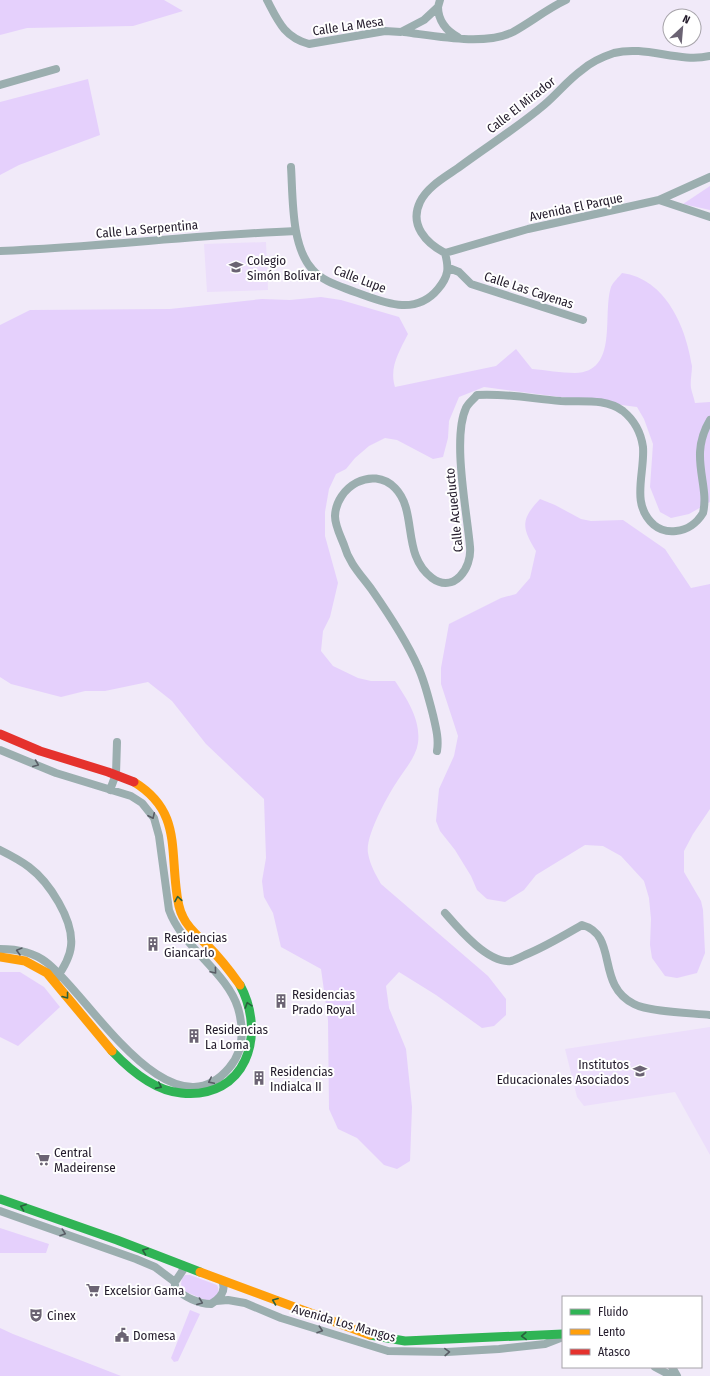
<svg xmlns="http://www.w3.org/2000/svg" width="710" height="1376" viewBox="0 0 710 1376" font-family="'Fira Sans Condensed',sans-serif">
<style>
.built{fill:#ecdefb}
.green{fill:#e5d0fc}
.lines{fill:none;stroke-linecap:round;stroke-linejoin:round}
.street{stroke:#9baeaf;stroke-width:8}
.fast{stroke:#30b455;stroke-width:9}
.slow{stroke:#ff9f0a;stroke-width:9}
.jam{stroke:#e5322d;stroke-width:9}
.oneway{stroke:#595d66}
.oneway2{stroke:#29603e}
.labels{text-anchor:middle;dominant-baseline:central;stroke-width:4;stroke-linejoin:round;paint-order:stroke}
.street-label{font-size:13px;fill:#231b2b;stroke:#fff}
.poi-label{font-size:13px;fill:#231b2b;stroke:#fff;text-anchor:start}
</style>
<rect width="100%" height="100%" fill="#f1eaf9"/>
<path class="built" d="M266,242L268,290L207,292L204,244Z
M710,1027V1155L675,1092L584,1106L577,1097L565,1049Z"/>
<path class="green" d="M0,0H164L183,11L133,26L27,28L0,35Z
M88,79L100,135L19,165L0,175V102Z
M710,186V210L683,204Z
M622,273C666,279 686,327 692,366C692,373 690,381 691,388C692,393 694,398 695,403L710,402V502L689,514L671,518L660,512L650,487L653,444L644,419L637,407L484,387L459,397L449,421L448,438L443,457L433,459L397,440L385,438L369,446L355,458L346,469L336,474L329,489L325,512V536L338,583L330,617L323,631L321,651L333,666L358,678L371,681H395C407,699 421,720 418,743C416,757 405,769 398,780C388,795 365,836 368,853C370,865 376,875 381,884L488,976L506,999V1015L494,1026L482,1028L436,995L399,972L386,986L389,1008L406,1049L412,1107L410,1161L397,1169L384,1165L357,1138L338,1129L329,1109L328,1020L321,969L281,947L273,913L264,897L262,881L266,858L264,799L206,744L172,701L148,682L105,691H85L61,697L11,684L0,677V325L30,310L170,309L262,299L290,300L321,297L341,300L399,317L408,334C399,352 389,367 395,387L496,366L516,349L532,369C546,370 561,373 575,373C619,372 602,315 611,287C613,282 619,277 622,273Z
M540,499L555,505L581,519L591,521L623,520L665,549L691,588L710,584V809L693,834L684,851V872L701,901L703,910L705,953L697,973L677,978L665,976L652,958L650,945L651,919L649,898L644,881L621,856L603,846L585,845L536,875L524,890L505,902L487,899L477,890L471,876L455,850L440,831L436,821L439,789L454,756L458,736L441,684V668L449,624L501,598L516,594L530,578L536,551C522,528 520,520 540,499Z
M0,972H20L44,987L60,1007L18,1046L0,1037Z
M0,1228L49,1244L46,1253H0Z
M185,1275H190L217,1285C221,1293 216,1296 210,1302L184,1291L181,1284L182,1278Z
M190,1310L200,1314L178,1361L174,1362L171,1358Z
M0,1328L13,1334L121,1376H0Z"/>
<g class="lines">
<path class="street" d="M267,0C278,21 284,37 309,44L385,31L401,32L424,20L438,7L440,0
M438,7C438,20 446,31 458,37
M404,32C436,36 484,46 513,32C531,22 547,9 566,0
M0,85L56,69
M291,167C293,197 291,246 312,269C323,282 340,286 355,292C383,302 415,317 438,289C449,276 449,268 445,253
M659,200L710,217
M0,251C99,247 197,235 296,231
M445,253C426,243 409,225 420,202C427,187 445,177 458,168C486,147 517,128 544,105C557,94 568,80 582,70C591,62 602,57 614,53C646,45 678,63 710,56
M445,253L528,229L659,200L710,177
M449,268L459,272L471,284L583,320
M0,750L56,773L131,796L142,803L154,818L159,836L169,910C182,947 227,972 238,1008C244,1029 244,1051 229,1068C169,1139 86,991 46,962C33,952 15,949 0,949
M437,751C439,739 436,728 433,715C429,700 425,682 418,667C407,642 388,613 372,590C361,575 349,563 344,545C341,537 335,526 335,516C336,487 372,465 395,488C418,511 401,555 432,578C454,594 472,568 470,547C467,512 452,438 466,408C468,403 474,399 477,395C506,393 533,399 561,401C582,402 606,398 623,411C634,420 641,433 643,447C645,474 630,504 654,525C660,530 668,532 676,531C687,530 697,523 703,513C710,484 688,457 710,420
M110,790L116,774L117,742
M0,850C10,855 20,860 29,867C49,882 74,920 71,946C70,958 63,969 56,979
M445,913C458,928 488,964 511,961C515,960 521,957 525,955C545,947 563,936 582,925C619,935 595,985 634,1004C649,1012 692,1013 710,1015
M0,1211L136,1259L155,1267L175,1282
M182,1265L183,1270L175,1282V1288C184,1297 199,1304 211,1304C219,1299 227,1291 222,1281
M216,1301L228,1300L245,1303L281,1318L388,1351L447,1352L499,1349L545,1344L563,1337
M655,1367L672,1376
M672,1367L677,1376"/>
<path class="fast" d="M112,1051C129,1069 155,1091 181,1093C246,1100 267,1035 240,985
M0,1199L117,1240L200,1272
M370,1335L405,1341L563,1334"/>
<path class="slow" d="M134,782C178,809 171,843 176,887C177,897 178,908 183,917C188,928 198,936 207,945C219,957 230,971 240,985
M0,957L25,961L47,973L112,1051
M200,1272L370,1335"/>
<path class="jam" d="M0,734L40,751L108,772L134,782"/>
</g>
<defs><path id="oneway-chevron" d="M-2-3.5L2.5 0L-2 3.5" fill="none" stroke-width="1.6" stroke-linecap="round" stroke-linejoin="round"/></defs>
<g class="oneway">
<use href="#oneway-chevron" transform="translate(36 764) rotate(22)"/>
<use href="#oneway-chevron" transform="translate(152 816) rotate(65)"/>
<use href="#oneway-chevron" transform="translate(19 951) rotate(-165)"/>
<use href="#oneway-chevron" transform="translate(214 971) rotate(50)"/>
<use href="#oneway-chevron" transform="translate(211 1081) rotate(154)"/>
<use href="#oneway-chevron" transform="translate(63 1233) rotate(19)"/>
<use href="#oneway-chevron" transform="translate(200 1302) rotate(21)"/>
<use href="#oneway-chevron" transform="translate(320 1330) rotate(18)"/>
<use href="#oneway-chevron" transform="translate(447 1352) rotate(-2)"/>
</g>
<g class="oneway2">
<use href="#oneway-chevron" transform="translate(178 899) rotate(-99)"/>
<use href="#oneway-chevron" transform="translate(66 996) rotate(52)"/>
<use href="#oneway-chevron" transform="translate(248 1005) rotate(-107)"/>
<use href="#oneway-chevron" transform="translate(159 1086) rotate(26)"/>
<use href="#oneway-chevron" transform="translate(23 1207) rotate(-160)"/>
<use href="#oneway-chevron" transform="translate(145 1251) rotate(-159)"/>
<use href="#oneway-chevron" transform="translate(275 1301) rotate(-159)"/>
<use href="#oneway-chevron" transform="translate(524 1336) rotate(178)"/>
</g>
<defs>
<symbol id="school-bare" viewBox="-9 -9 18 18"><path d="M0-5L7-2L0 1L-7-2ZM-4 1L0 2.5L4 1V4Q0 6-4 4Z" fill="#6b6373" stroke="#fff" stroke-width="2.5" paint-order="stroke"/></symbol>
<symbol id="building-bare" viewBox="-9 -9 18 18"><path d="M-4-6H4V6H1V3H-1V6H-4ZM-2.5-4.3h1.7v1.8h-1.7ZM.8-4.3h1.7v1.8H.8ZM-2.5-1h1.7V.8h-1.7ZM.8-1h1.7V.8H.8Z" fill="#6b6373" stroke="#fff" stroke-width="2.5" paint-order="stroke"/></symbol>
<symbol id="supermarket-bare" viewBox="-9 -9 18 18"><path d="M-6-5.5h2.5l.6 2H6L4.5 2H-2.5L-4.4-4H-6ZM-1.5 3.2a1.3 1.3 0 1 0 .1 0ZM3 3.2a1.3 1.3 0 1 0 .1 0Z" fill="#6b6373" stroke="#fff" stroke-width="2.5" paint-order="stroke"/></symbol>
<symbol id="theatre-bare" viewBox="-9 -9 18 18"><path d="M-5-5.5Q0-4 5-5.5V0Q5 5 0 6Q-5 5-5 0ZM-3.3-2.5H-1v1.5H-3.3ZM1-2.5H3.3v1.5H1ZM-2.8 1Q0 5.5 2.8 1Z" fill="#6b6373" stroke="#fff" stroke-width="2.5" paint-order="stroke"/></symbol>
<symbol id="civic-bare" viewBox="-9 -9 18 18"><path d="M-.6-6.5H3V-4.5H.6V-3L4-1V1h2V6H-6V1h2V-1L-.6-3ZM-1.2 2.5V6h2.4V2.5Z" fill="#6b6373" stroke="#fff" stroke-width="2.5" paint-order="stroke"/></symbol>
</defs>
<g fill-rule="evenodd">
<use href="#school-bare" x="226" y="257" width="20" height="20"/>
<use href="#building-bare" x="143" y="934" width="20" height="20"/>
<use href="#building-bare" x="271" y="991" width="20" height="20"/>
<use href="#building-bare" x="184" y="1026" width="20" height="20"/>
<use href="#school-bare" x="630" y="1061" width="20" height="20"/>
<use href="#building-bare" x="249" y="1068" width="20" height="20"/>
<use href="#supermarket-bare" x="33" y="1149" width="20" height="20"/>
<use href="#supermarket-bare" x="83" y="1280" width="20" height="20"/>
<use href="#theatre-bare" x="26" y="1305" width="20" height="20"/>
<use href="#civic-bare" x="112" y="1325" width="20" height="20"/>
</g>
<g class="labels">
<g class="street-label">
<text transform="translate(348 26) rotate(-8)">Calle La Mesa</text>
<text transform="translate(521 105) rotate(-38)">Calle El Mirador</text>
<text transform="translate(576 207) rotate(-12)">Avenida El Parque</text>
<text transform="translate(147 229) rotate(-5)">Calle La Serpentina</text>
<text transform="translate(360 279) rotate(21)">Calle Lupe</text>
<text transform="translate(529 290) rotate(18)">Calle Las Cayenas</text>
<text transform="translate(454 510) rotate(-96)">Calle Acueducto</text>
<text transform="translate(344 1323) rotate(16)">Avenida Los Mangos</text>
</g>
<g class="poi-label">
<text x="247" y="260">Colegio<tspan x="247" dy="15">Simón Bolívar</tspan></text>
<text x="164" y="937">Residencias<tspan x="164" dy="15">Giancarlo</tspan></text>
<text x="292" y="994">Residencias<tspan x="292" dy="15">Prado Royal</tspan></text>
<text x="205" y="1029">Residencias<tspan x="205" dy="15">La Loma</tspan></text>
<text x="629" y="1064" text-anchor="end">Institutos<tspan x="629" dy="15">Educacionales Asociados</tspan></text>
<text x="270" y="1071">Residencias<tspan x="270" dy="15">Indialca II</tspan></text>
<text x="54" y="1152">Central<tspan x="54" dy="15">Madeirense</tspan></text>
<text x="104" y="1290">Excelsior Gama</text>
<text x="47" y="1315">Cinex</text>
<text x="133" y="1335">Domesa</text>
</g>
</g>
<rect x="562" y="1296" width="140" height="72" fill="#ffffff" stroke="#a7a4aa"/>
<rect x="570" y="1309" width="20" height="6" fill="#30b455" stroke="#a7a4aa"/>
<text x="598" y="1316" font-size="12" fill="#231b2b">Fluido</text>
<rect x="570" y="1329" width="20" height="6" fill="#ff9f0a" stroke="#a7a4aa"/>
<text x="598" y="1336" font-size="12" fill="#231b2b">Lento</text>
<rect x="570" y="1349" width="20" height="6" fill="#e5322d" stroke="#a7a4aa"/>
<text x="598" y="1356" font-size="12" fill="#231b2b">Atasco</text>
<g transform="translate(682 28) rotate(26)"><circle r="19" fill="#ffffff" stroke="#a7a4aa"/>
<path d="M0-3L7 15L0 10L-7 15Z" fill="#6b6373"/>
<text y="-6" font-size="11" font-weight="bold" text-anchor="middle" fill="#231b2b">N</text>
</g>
</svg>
